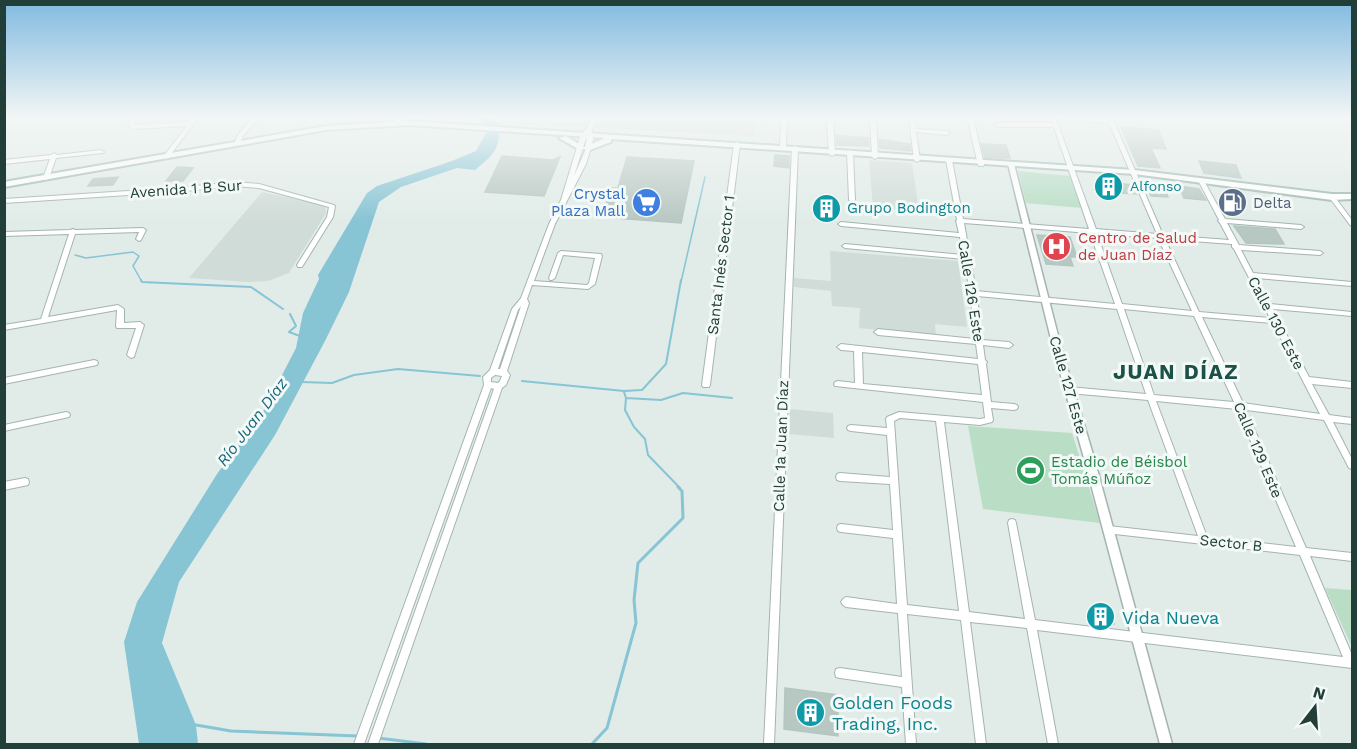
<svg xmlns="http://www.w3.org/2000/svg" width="1357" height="749" viewBox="0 0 1357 749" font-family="'Work Sans',sans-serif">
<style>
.built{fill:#d0dcd7}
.green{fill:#b9dec5}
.water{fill:#87c4d4}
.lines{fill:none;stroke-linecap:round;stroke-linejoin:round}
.stream-far2{stroke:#87c4d4;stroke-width:1.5}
.stream-far1{stroke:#87c4d4;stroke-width:2}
.stream{stroke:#87c4d4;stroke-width:3}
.river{fill:#87c4d4;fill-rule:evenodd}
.building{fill:#b7c7c1;stroke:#b4c6c0;stroke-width:1.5}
.minor-casing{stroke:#a4b4b0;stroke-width:2}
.tertiary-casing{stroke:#a4b4b0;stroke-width:3}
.secondary-casing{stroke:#9fb9b1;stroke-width:4}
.minor{fill:#fff;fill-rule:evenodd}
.tertiary{fill:#fff;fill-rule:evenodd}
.secondary{fill:#fff;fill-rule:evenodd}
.labels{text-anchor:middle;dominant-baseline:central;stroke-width:6;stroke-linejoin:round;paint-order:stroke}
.far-culture-label{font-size:14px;fill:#0d838f;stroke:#f2f9f6;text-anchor:start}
.street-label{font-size:15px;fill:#213e38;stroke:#f2f9f6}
.shop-label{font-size:15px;fill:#366cbe;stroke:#f2f9f6;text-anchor:end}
.service-label{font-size:15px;fill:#4e5e75;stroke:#f2f9f6;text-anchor:start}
.culture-label{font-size:15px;fill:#0d838f;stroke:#f2f9f6;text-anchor:start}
.health-label{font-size:15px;fill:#be3a42;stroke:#f2f9f6;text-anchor:start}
.leisure-label{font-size:15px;fill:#27864d;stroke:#f2f9f6;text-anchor:start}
.water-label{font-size:16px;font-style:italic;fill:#19667c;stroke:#f2f9f6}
.near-culture-label{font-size:18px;fill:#0d838f;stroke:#f2f9f6;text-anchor:start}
.district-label{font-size:21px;font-weight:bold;letter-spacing:1.5px;fill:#1c5147;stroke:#f2f9f6}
</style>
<rect width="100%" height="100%" fill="#e1ece8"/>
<path class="built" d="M350,117H756L754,136L432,119H348Z
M869,160L912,163L919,211L873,208Z
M262,192L325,205L326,213L289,273L268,281L248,282L189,278Z
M830,251L958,261L967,327L935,324L936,336L859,328L860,308L832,306L831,291L794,287V278L831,281Z
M790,409L833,413L834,438L789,434Z"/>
<path class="green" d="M1018,171L1071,176L1082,208L1026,203Z
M968,426L1072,433L1100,523L983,509Z
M1325,588L1352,590V646L1351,645Z"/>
<path class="water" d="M478,117H491L500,126C499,151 493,155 475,170L457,168L401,187L379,202L349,292L325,341L275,435L179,582L162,643L196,725L198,744H139L124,642L137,602L217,474L264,410L296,348L303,313L319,279L318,275L367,193L377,186L452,161C471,163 480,156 490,141L487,127Z"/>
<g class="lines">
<path class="stream-far2" d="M75,255L86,258L133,252L139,256L133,266L142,282
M681,282L705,177"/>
<path class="stream-far1" d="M141,280L142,282L251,287L283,309
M290,314L296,326L289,332L300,336
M522,381L624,391L642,390L666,364L681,280
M302,382L332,383L354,375L398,369L480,376
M624,392L626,398L661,400L683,393L732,398
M626,398L625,410L634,427L645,439L648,455L680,488"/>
<path class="stream" d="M196,725L231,731L358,736
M378,738L426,744
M592,744L607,728L636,623L634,600L638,563L683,518L682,491L678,487"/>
<path class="river" d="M482,117H490L498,126L483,155L448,169H442V165L476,151L490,126Z"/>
</g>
<path class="building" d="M1121,127L1159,130L1166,149L1151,148L1160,168L1138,166Z
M836,135L869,138V146L837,145Z
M879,139L910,144L911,151L880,148Z
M981,144L1006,145L1010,158H985Z
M775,155L789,156V168L774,166Z
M502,156L553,160L560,157L544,196L485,192Z
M627,157L694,161L681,223L602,217L611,188H618Z
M1199,161L1236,165L1241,178L1204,173Z
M177,167L193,168L183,181H166Z
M118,177L113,185L88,186L93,179Z
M1098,178L1114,180L1115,183L1133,185L1137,194L1104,192Z
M1144,182L1162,183L1168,197L1151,196Z
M1179,186L1199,189L1206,200L1184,198Z
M1234,226L1275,229L1284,244L1246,243Z
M1037,235L1070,237L1077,257H1070L1073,266L1046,264Z
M1089,609L1110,611L1114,624L1092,622Z
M785,688L838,695V736L784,729Z"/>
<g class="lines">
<defs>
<path id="minor" d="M132,117H138L134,125L189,122L193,117H199L168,158L166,159L163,157L187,126L133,129L128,125Z
M253,117H259L243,136L239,145H235L234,144L238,135Z
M400,117H406L397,124H393V122Z
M591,117H597L592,129L593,139L590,151L586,164L555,224L534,281L587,285L589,283L595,258L563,255L555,278L552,280H550L549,278L558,253L561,251L601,254L602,256L595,284L588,289L532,285L527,299L529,303L507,371L510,375L506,385L502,388L378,744H368L494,389L491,388L364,744H354L484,385L483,377L490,370L512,309L521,298L549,224L561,200L581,134L587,128ZM587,134L585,151L574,176L587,135ZM521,306L500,369H498L518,310ZM495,375L502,376L500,381L498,383L491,382V378Z
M781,117H787L786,147L783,149L780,147Z
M827,117H833L835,154L832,156L829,154Z
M870,117H876L878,157L875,159L872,157Z
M909,117H915L916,129L947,131L950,133L947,135L916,132L920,160L917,162L914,160Z
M967,117H973L984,165L983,166H979L978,165Z
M1050,117H1071L1108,120L1106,117H1112L1163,235L1229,240L1220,223L1218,221L1219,220L1198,180L1199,179H1203L1225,219L1301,225L1304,227L1301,229L1227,223L1239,245L1320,251L1323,253L1320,255L1241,250L1253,273L1352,282V286L1256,278L1270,304L1352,312V316L1273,309L1309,377L1352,382V388L1312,384L1329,415L1352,418V424L1333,422L1352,459V469L1349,468L1324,420L1246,410L1306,548L1352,553V561L1310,556L1352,655V668L1037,630L1058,744H1048L1027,628L970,622L986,744H976L961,620L907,614L916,744H906L902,687L840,678L836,677L835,673L836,669L840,668L902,677L898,613L846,607L843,605L841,602L843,599L846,597L897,604L893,538L841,532L838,531L837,528L838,525L841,524L893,530L890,484L840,481L837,480L836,477L837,474L840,473L890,477L887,435L851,431L848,430L847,428L848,426L851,425L887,428L886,419L887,417L899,412L980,419L985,418L983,402L835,386L834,384L835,382L838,381L855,383L854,351L841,350L837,347L841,344L978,359L976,344L878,335L874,332L878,329L975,339L970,293L964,259L845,248L842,246L845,244L963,255L960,237L841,226L838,224L841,222L959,233L956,221L957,220L946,160L949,158L952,160L963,219L1089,229L1054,127H998L995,125L998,123H1053ZM1056,119L1109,123L1157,234L1096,229ZM964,223L1090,233L1115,304L976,291ZM1097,234L1158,238L1192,311L1122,304ZM1165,239L1232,244V247L1234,249L1270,318L1199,312ZM977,296L1117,309L1146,394L1069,387L1066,388L1065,390L1066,392L1069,393L1148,400L1198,536L1109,526L1106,527L1105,530L1106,533L1300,555L1343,657L1035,620L1016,523L1015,520L1012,519L1009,520L1008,523L1025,619L969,612L944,422L980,425L992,422L993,420L991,408L1014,410L1017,409L1018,407L1017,405L1014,404L991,402L986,364L987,362L985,360L983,345L1009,348L1013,345L1009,342L982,340ZM1124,309L1194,316L1234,402L1154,395ZM1202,317L1273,323L1320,414L1243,403ZM862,352L978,364L982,395L863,384ZM1156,401L1237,409L1296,547L1207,537ZM900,418L936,421L959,611L907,605L894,421Z
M737,142L740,144L710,385L709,387H703L702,385L734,144Z
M795,146L798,148L774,744H764L792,148Z
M101,150L104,152L103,153L56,158L49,178L46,180L43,178L50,159L4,164V160L51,155L54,153L57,155Z
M850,150L853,152L855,200L852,202L849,200L847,152Z
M235,182L259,184L334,205L335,206L333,217L302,267H298L297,265L327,217L329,207L259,188L235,186L175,192L4,203V199L175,188Z
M1332,195L1334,196L1352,220V226L1350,225L1329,197Z
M143,228L146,230L141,240L139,241L136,239L139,232L75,234L48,317L118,305L124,309V323L140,322L144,325L134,357L131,358L127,355L136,328H117L116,326L117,310L4,330V325L41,319L69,234L4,236V232L70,230L73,229L75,230Z
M94,360L97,361L98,363L97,365L4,384V378Z
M66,412L69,413L70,415L69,417L4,431V425Z
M25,478L28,479L29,482L28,485L4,490V482Z"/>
<path id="tertiary" d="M1011,162L1014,164L1061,347L1094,458L1172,744H1160L1084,458L1053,347L1008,164Z"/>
<path id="secondary" d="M410,121L1134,170L1332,194H1352V199L1332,200L1134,174L611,139V142L590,150L584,149L580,150L559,138L566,136L584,147L605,138L410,125L326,130L4,187V182L326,126Z"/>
</defs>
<use href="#minor" class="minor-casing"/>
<use href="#tertiary" class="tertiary-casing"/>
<use href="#secondary" class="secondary-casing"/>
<use href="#minor" class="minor"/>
<use href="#tertiary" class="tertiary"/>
<use href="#secondary" class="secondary"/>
</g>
<linearGradient id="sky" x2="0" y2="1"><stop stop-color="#81bae0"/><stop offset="0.53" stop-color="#f2f6f5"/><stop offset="1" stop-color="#f2f6f5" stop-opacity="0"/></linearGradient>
<rect width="1357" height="222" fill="url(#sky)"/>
<defs>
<symbol id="building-disc" viewBox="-11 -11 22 22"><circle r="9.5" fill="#0f9aa8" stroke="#f2f9f6"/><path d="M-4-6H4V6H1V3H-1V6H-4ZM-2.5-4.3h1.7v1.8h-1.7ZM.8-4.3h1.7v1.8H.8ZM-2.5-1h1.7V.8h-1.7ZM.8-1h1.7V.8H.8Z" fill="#fff"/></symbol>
<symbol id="supermarket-disc" viewBox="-11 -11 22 22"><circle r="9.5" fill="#3f7fe0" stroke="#f2f9f6"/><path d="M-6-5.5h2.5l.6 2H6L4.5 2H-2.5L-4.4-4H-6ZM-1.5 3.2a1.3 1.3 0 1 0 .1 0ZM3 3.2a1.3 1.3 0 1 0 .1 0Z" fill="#fff"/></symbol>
<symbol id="fuel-disc" viewBox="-11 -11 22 22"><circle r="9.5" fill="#5c6f8a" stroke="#f2f9f6"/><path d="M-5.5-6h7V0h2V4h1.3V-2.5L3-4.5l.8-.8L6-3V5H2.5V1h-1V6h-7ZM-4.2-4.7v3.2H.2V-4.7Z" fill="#fff"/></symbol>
<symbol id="hospital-disc" viewBox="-11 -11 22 22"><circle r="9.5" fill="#e0444e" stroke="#f2f9f6"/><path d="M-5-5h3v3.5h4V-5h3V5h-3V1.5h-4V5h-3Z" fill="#fff"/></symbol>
<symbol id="stadium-disc" viewBox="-11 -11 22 22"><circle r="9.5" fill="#2e9e5b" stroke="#f2f9f6"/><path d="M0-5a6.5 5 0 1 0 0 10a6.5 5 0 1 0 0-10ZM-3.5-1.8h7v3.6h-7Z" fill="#fff"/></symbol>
</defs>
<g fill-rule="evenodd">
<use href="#building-disc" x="1092" y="170" width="33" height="33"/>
<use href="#supermarket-disc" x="630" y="186" width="33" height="33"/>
<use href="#fuel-disc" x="1216" y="186" width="33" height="33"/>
<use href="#building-disc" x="810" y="192" width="33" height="33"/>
<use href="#hospital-disc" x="1040" y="230" width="33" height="33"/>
<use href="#stadium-disc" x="1014" y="454" width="33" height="33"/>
<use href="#building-disc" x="1084" y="600" width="33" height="33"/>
<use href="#building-disc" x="794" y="696" width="33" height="33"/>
</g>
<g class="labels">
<g class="far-culture-label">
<text x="1130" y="186">Alfonso</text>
</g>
<g class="street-label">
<text transform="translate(186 189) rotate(-4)">Avenida 1 B Sur</text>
<text transform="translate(721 265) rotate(-83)">Santa Inés Sector 1</text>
<text transform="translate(971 291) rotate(81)">Calle 126 Este</text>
<text transform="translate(1276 323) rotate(62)">Calle 130 Este</text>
<text transform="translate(1068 385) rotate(74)">Calle 127 Este</text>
<text transform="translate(781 446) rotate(-88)">Calle 1a Juan Díaz</text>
<text transform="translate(1258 450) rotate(67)">Calle 129 Este</text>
<text transform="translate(1231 543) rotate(6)">Sector B</text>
</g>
<g class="shop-label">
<text x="625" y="194">Crystal<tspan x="625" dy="17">Plaza Mall</tspan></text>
</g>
<g class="service-label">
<text x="1253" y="203">Delta</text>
</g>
<g class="culture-label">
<text x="847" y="208">Grupo Bodington</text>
</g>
<g class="health-label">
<text x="1078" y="238">Centro de Salud<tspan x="1078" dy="17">de Juan Díaz</tspan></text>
</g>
<g class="leisure-label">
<text x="1051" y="462">Estadio de Béisbol<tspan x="1051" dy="17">Tomás Múñoz</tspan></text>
</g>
<g class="water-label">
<text transform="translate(252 422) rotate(-53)">Río Juan Díaz</text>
</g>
<g class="near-culture-label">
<text x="1122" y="617">Vida Nueva</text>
<text x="832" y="702">Golden Foods<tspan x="832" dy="21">Trading, Inc.</tspan></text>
</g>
<g class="district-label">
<text x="1176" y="371">JUAN DÍAZ</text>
</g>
</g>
<rect width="1357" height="749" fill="none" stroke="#213e38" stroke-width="12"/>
<g transform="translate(1315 707) rotate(17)" stroke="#f2f9f6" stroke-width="4.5" paint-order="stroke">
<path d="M0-4.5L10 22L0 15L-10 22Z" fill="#213e38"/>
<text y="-9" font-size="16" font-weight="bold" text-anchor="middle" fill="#213e38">N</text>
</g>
</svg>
